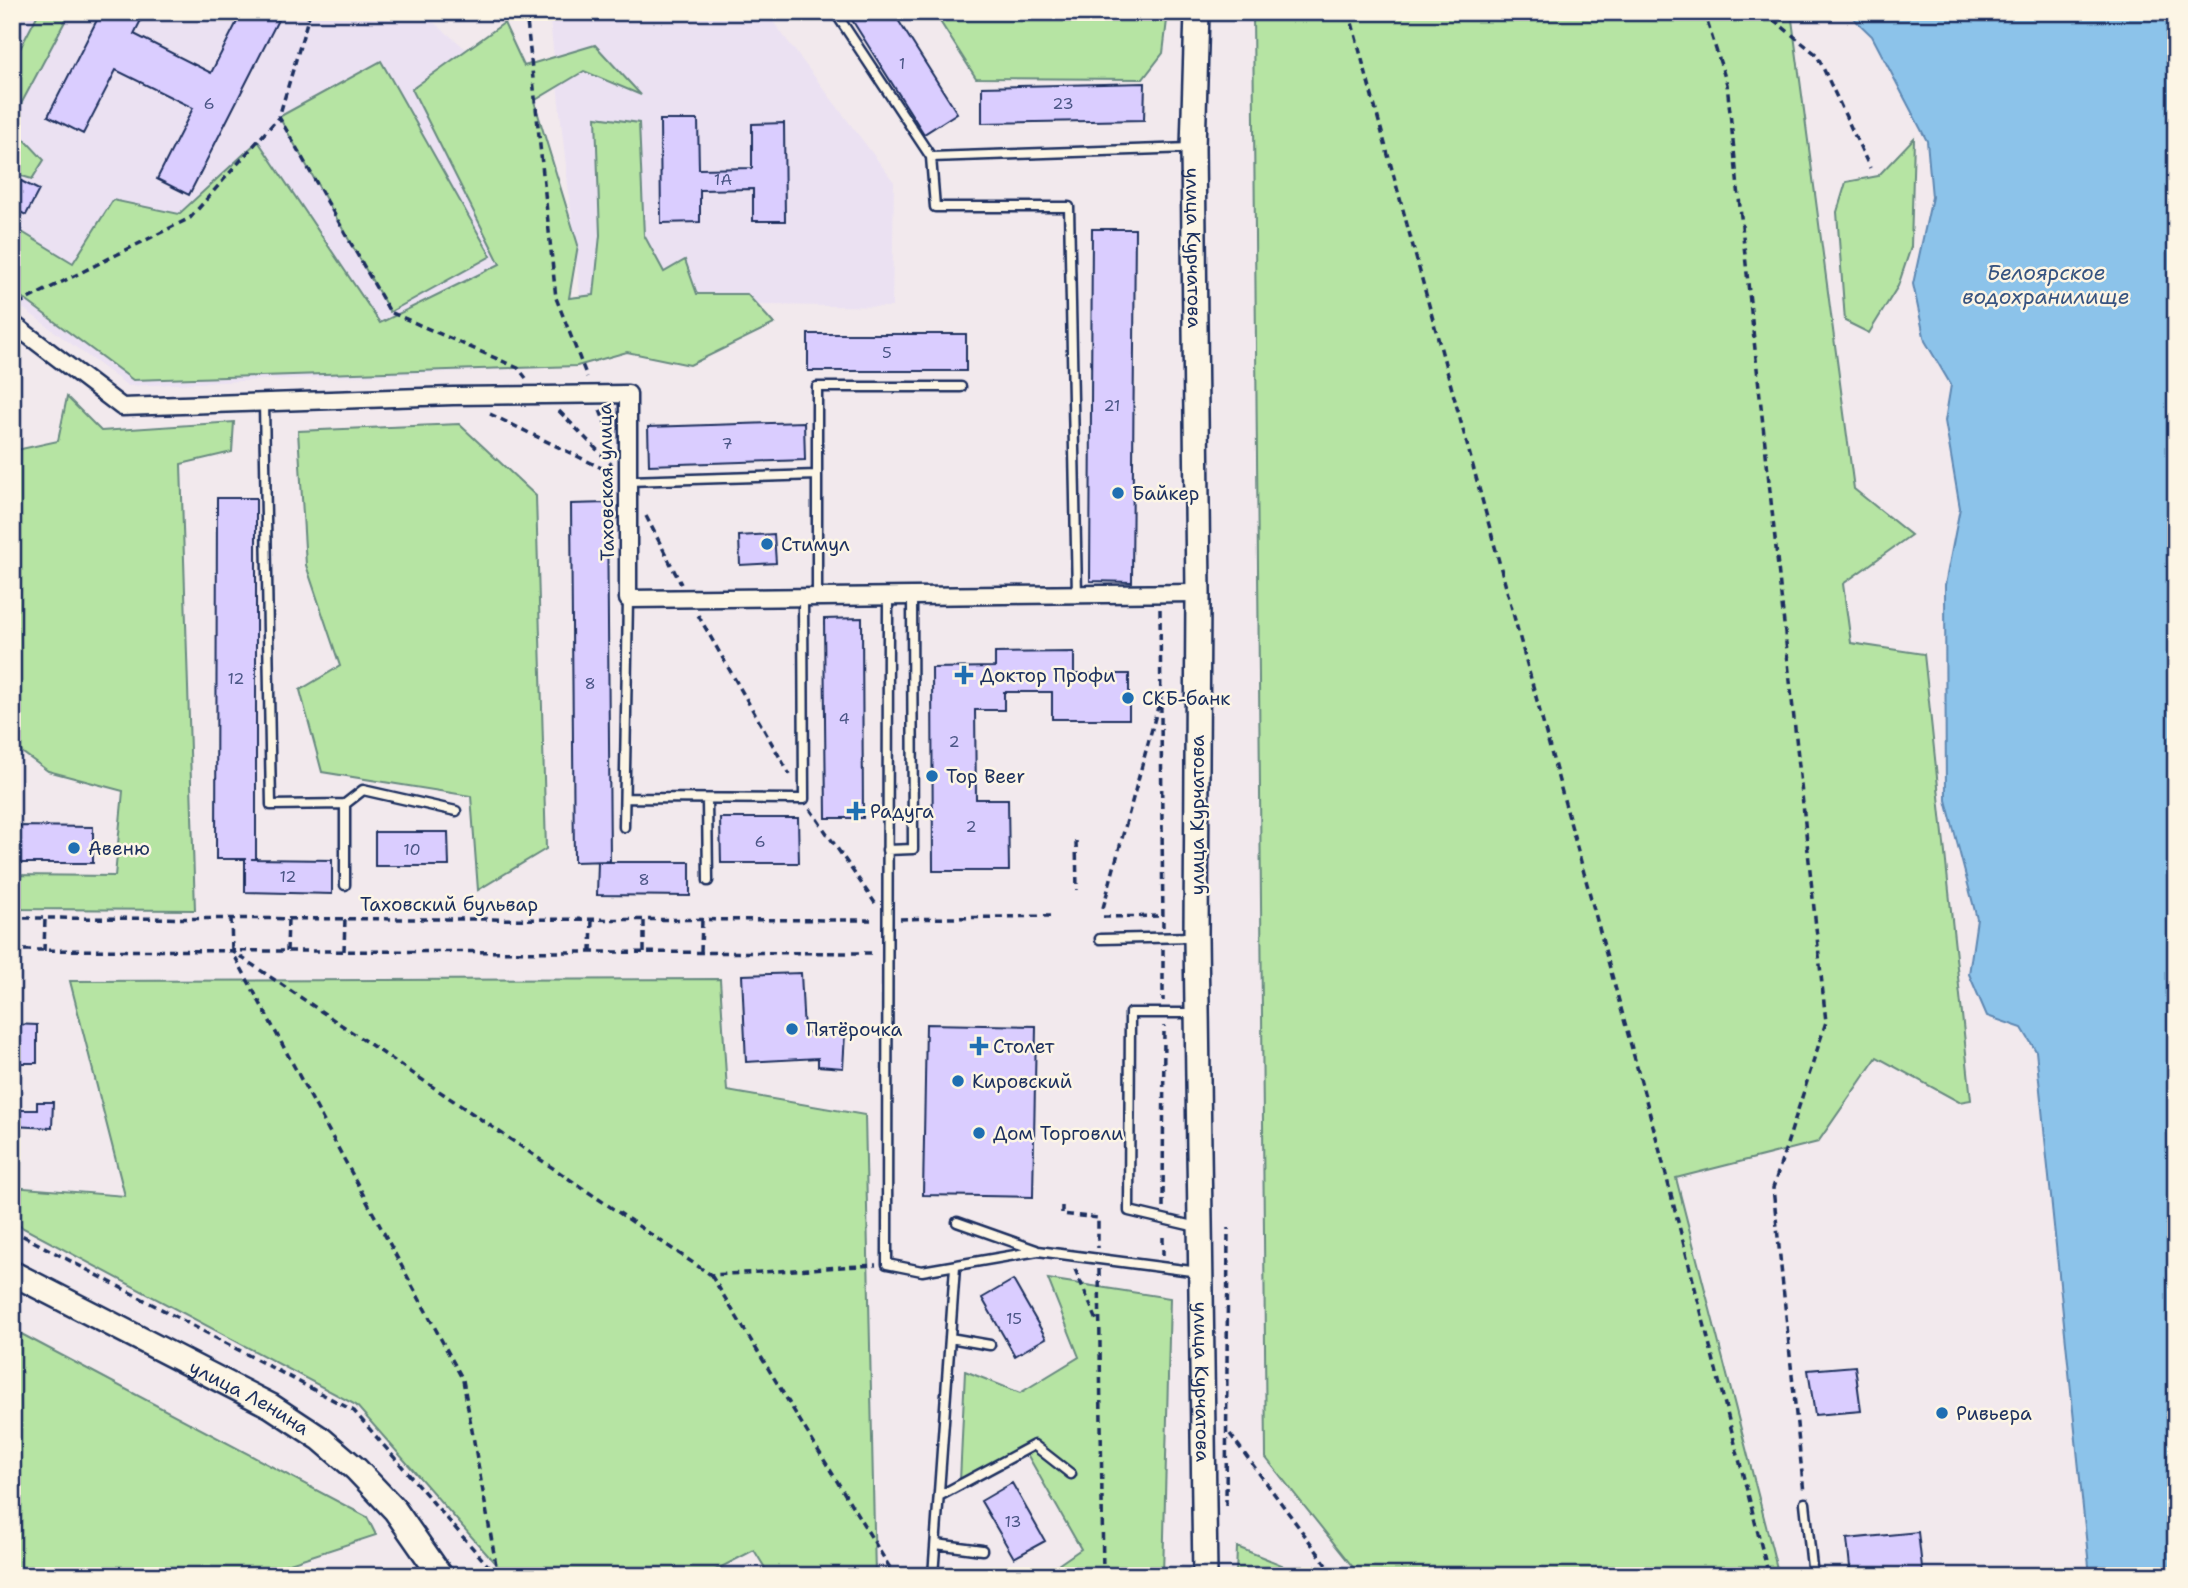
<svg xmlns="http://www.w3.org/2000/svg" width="2188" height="1588" viewBox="0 0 2188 1588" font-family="'Shantell Sans',sans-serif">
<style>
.built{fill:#ebe1f2}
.green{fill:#b6e4a3;stroke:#688a80;stroke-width:2}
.water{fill:#8cc3ea;stroke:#5f88b2;stroke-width:2}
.building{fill:#dacdff;stroke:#1b2f5e;stroke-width:2}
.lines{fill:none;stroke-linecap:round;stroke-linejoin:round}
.lane-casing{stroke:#1b2f5e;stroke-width:13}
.street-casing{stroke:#1b2f5e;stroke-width:21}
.secondary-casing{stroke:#1b2f5e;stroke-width:28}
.path{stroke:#1b2f5e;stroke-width:3.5;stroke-dasharray:7 5;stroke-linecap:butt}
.lane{stroke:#fcf5e5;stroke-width:8}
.street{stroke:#fcf5e5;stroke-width:16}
.secondary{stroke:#fcf5e5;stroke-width:23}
.poi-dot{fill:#1f6fb2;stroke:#fcf5e5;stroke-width:2.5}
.labels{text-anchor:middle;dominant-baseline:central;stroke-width:5;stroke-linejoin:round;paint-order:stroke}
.number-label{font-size:16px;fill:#4b5686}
.street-label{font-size:19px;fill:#1b2f5e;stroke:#fcf5e5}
.poi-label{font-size:19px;fill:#1b2f5e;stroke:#fcf5e5;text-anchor:start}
.water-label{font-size:21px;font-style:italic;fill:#375481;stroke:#fcf5e5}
</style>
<rect width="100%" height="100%" fill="#f2e9ed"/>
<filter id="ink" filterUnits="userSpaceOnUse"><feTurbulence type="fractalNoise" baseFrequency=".0143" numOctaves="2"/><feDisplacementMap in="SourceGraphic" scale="14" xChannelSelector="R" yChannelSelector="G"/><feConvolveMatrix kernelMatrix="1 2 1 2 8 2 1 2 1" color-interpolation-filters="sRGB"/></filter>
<g filter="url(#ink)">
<path class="built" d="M31,12H421L482,62L541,368L128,386L12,300V49Z
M549,12H648L771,19L894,182L892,307L581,302Z"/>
<path class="green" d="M39,12H70L12,121V64Z
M934,12H1168L1163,53L1143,79L976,78Z
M1253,12H1791L1854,489L1911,535L1843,584L1851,643L1924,654L1971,1100L1959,1102L1877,1057L1818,1142L1676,1178L1779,1576H1360L1266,1458Z
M504,23L524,66L595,45L641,95L584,71L534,101L578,245L569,298L594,295L600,235L596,117L639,123L644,235L664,272L685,260L697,294H747L774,324L690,365L627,352L577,366L133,380L12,290V226L73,263L113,200L179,214L258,141L380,323L500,264L412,89Z
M381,61L491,256L390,312L279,117Z
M12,126L44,160L32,179L12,173Z
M1914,138L1911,247L1898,286L1869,333L1845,321L1837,212L1846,182L1878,176Z
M67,397L101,431L234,422L232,452L181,464L195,910L12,909V875L115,876L123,791L48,771L12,745V451L58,441Z
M459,424L536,496L546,849L478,890L471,796L322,772L300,690L340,666L306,565L298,431Z
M720,979L727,1091L865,1115L875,1576H770L754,1550L704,1576H506L356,1405L12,1222V1187L125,1196L70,981Z
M1048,1279L1170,1298L1163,1576H1042L1081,1549L1027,1454L960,1481L965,1371L1020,1393L1079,1357Z
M12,1329L367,1517L376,1535L250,1576H12Z
M1237,1547L1282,1565L1290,1576H1236Z"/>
<path class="water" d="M1847,12H2176V1576H2090L2036,1051L2022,1028L1987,1016L1969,974L1977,919L1946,800L1945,585L1960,508L1945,421L1951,385L1925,341L1913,284L1932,197L1927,141L1872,36Z"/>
<path class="building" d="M101,12H145L134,34L211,73L242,12H263L278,20L189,195L157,179L193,108L116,70L83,134L48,116Z
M847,12H893L957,113L924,134Z
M1145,83L1144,120L982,123V87Z
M660,120H698L699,169L752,168V124L784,123L785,221H753V189L700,190V222L661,223Z
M17,179L39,190L26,215L12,208V189Z
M1092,229H1135L1132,582L1090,581Z
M808,334H966V371H808Z
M804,422L805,460L649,465L648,427Z
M217,498H256V859H251L332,860V894L245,892V859H216Z
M607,503L610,861L574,862L571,504Z
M774,534L776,563L740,565L739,536Z
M862,618L863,818H826L824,619Z
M1074,652V674H1129V719H1052V692H1004V710H975L976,799H1008L1009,871H933L932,668L995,667V653Z
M720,818H798L799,863H721Z
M17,826L93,827V863H17Z
M375,832H448L449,866H375Z
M598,862H690V896L597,895Z
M801,973L804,1032L845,1034L843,1068L818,1066V1058L746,1062L742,975Z
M12,1024L37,1025V1063H12Z
M926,1024L1036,1026L1033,1197L923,1195Z
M37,1102H53L52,1128L12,1126V1110H37Z
M1013,1280L1046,1338L1015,1356L982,1298Z
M1855,1366L1861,1411L1815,1415L1808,1370Z
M1012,1483L1045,1541L1014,1558L981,1501Z
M1918,1532L1923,1576H1851L1847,1539Z"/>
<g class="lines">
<defs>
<path id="lane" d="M835,12L931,157L1190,148
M931,157L935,207H1069L1077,594
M264,403L271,805L345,804L363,790L456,811
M628,481L817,475
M888,596L887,1264L922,1271L1038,1251L1199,1272
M817,597V387H961
M625,798L804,799L803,597
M707,799L708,881
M345,804V885
M624,827L628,599
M887,850L913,849L912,596
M1100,939L1193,937
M1195,1013H1130L1129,1211L1197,1227
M957,1222L1036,1250
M950,1338L990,1345
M939,1496L1034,1445L1071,1474
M1805,1503L1813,1576
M936,1544L982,1550
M933,1576L955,1267"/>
<path id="street" d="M12,323L122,407L453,396L628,394V599L1198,593"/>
<g id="secondary">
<path id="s1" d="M1197,12L1193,148L1198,593L1196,937L1205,1576"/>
<path id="s2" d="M12,1273L271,1406L321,1439L356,1469L395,1510L441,1576"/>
</g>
</defs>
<use href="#lane" class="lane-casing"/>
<use href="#street" class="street-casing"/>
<use href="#secondary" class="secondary-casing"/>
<path class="path" d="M310,12L279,117L390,312L518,368L526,378
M526,12L556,298L587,377
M1349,12L1658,1144L1769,1576
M1704,12L1727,84L1826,1022L1773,1188L1804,1493
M1764,12L1817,55L1870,168
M18,304L190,218L279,117
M600,410L610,436
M559,411L612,465
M490,414L612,473
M646,516L681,584
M1160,609L1163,927
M698,615L790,775
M810,809L875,903
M1076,841L1077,890
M1103,908L1159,703
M1103,917L1163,916
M12,918L875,920
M231,918L232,951
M900,919L1050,916
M1163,949V1001
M12,950L875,953
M44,951L45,918
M287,951L288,918
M344,951L345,918
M591,952L592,919
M644,952V919
M701,952L702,919
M1062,1206V1214L1098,1218V1248
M1163,1207L1164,1026
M12,1230L354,1411L496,1575
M1163,1256V1232
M1075,1269L1098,1323
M1099,1269L1103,1576
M711,1275L895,1576
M1230,1434L1335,1576
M1226,1506L1228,1228
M498,1576L463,1380L232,951L711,1275L876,1265"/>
<use href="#lane" class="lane"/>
<use href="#street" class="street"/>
<use href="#secondary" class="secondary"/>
</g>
</g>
<g class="poi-dot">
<circle cx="1118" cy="493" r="7"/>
<circle cx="767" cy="544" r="7"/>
<path d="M960.5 664.5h7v7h7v7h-7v7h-7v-7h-7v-7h7z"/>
<circle cx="1128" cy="698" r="7"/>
<circle cx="932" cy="776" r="7"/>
<path d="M852.5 800.5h7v7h7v7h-7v7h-7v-7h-7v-7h7z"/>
<circle cx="74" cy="848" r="7"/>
<circle cx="792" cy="1029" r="7"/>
<path d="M975.5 1035.5h7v7h7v7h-7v7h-7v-7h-7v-7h7z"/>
<circle cx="958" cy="1081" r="7"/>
<circle cx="979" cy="1133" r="7"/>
<circle cx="1942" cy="1413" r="7"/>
</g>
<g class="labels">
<g class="number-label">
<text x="902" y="63">1</text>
<text x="209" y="103">6</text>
<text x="1063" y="103">23</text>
<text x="723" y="179">1А</text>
<text x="887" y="352">5</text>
<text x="1112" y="405">21</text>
<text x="727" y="443">7</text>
<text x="236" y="678">12</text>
<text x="590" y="683">8</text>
<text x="844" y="718">4</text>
<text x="954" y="741">2</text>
<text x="971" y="826">2</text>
<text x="760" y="841">6</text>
<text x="412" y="849">10</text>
<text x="288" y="876">12</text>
<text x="644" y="879">8</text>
<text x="1014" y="1318">15</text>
<text x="1013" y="1521">13</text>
</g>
<g class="street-label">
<text stroke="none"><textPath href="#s1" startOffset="236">улица Курчатова</textPath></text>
<text transform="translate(606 482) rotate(-91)">Таховская улица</text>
<text transform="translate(1197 815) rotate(-90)">улица Курчатова</text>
<text x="449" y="904">Таховский бульвар</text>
<text stroke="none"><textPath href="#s1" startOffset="1370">улица Курчатова</textPath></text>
<text stroke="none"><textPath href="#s2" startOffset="268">улица Ленина</textPath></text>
</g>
<g class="poi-label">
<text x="1132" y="493">Байкер</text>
<text x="781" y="544">Стимул</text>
<text x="980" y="675">Доктор Профи</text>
<text x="1142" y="698">СКБ-банк</text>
<text x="946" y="776">Top Beer</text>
<text x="870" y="811">Радуга</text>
<text x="88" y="848">Авеню</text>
<text x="806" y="1029">Пятёрочка</text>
<text x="993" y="1046">Столет</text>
<text x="972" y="1081">Кировский</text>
<text x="993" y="1133">Дом Торговли</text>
<text x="1956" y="1413">Ривьера</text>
</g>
<g class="water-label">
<text x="2046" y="273">Белоярское<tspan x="2046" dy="24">водохранилище</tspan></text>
</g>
</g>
<rect width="2188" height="1588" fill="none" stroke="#fcf5e5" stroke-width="42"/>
<rect x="21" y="21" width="2146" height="1546" fill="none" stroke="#1b2f5e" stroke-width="2.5" filter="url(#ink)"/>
</svg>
